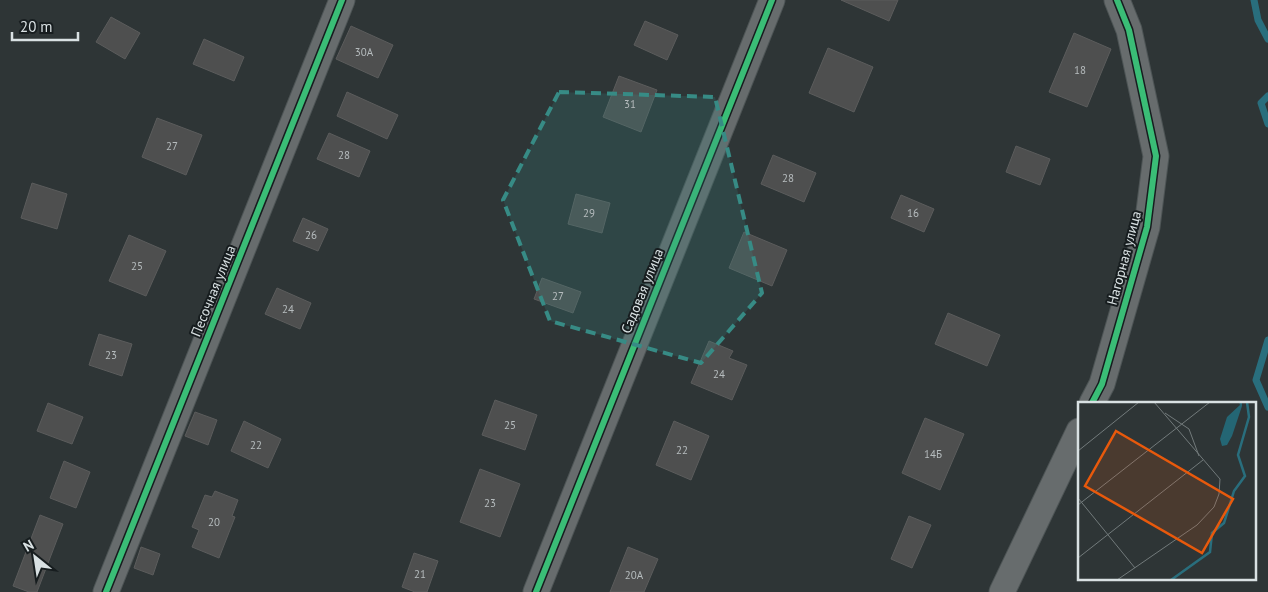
<svg xmlns="http://www.w3.org/2000/svg" width="1268" height="592" viewBox="0 0 1268 592" font-family="'PT Sans',sans-serif">
<style>
.lines{fill:none;stroke-linecap:round;stroke-linejoin:round}
.stream{stroke:#296e7d;stroke-width:7}
.building{fill:#4e4f4f;stroke:#5b5c5c}
.minor-casing{stroke:#4d5455;stroke-width:27}
.minor{stroke:#676c6d;stroke-width:25}
.cycleway-casing{stroke:#171d1f;stroke-width:9}
.cycleway{stroke:#3abd76;stroke-width:6}
.marked{fill:#378b85;fill-opacity:0.2;stroke:#378b85;stroke-width:4;stroke-dasharray:10 6;stroke-linejoin:round}
.labels{text-anchor:middle;dominant-baseline:central;stroke-width:4;stroke-linejoin:round;paint-order:stroke}
.number-label{font-size:11px;fill:#b6bcbe}
.street-label{font-size:14px;fill:#d9e1e3;stroke:#171d1f}
.inset-river{fill:none;stroke:#296e7d;stroke-width:2.5}
.inset-road{fill:none;stroke:#727a7b;stroke-width:1}
.view{fill:#e8590c;fill-opacity:0.15;stroke:#e8590c;stroke-width:2.5}
.inset-edge{fill:none;stroke:#d9e1e3;stroke-width:2.5}
</style>
<rect width="100%" height="100%" fill="#2e3536"/>
<g class="lines">
<path class="stream" d="M1254,0L1258,20L1268,39
M1268,96L1261,103L1268,124
M1268,340L1256,380L1268,407"/>
</g>
<path class="building" d="M841,0H898L889,21Z
M111,17L140,33L125,59L96,42Z
M645,21L678,35L667,60L634,45Z
M351,26L393,45L378,78L336,59Z
M1074,33L1111,49L1087,107L1049,92Z
M204,39L244,57L234,81L193,64Z
M828,48L873,67L854,112L809,93Z
M619,76L657,90L641,132L603,117Z
M347,92L398,115L387,139L337,116Z
M157,118L202,135L186,175L142,157Z
M329,133L370,151L359,177L317,159Z
M1016,146L1050,159L1040,185L1006,172Z
M773,155L816,173L804,202L761,184Z
M32,183L67,194L57,229L21,218Z
M576,194L610,203L602,233L568,224Z
M901,195L934,209L924,232L891,218Z
M303,218L328,229L318,251L293,241Z
M744,232L787,250L772,286L729,268Z
M129,235L166,251L146,296L109,281Z
M542,278L581,292L573,313L534,299Z
M277,288L311,303L300,329L265,314Z
M948,313L1000,335L987,366L935,344Z
M99,334L132,344L122,376L89,365Z
M709,341L733,351L729,358L747,365L732,400L691,383Z
M495,400L537,415L525,450L482,435Z
M48,403L83,417L72,444L37,431Z
M195,412L217,420L208,445L185,436Z
M925,418L964,434L940,490L902,473Z
M244,421L281,439L268,468L231,451Z
M674,421L709,436L691,480L656,465Z
M64,461L90,472L76,508L50,498Z
M480,469L520,484L500,537L460,522Z
M215,491L238,500L232,516L235,517L219,558L192,547L199,530L192,527L205,495L212,497Z
M40,515L63,524L37,592H29L13,586Z
M909,516L931,525L912,568L891,559Z
M141,547L160,554L153,575L134,568Z
M628,547L658,559L644,592H610Z
M414,553L438,561L427,592H415L402,587Z"/>
<g class="lines">
<defs>
<path id="minor" d="M1092,403L1102,384L1147,227L1156,156L1129,30L1117,0
M106,592L342,0
M536,592L772,0
M1002,592L1079,431"/>
</defs>
<use href="#minor" class="minor-casing"/>
<use href="#minor" class="minor"/>
<defs>
<path id="cycleway" d="M1092,403L1102,384L1147,227L1156,156L1129,30L1117,0
M106,592L342,0
M536,592L772,0"/>
</defs>
<use href="#cycleway" class="cycleway-casing"/>
<use href="#cycleway" class="cycleway"/>
</g>
<path class="marked" d="M559,92L715,97L762,293L701,363L550,321L503,200Z"/>
<g class="labels">
<g class="number-label">
<text x="364" y="52">30А</text>
<text x="1080" y="70">18</text>
<text x="630" y="104">31</text>
<text x="172" y="146">27</text>
<text x="344" y="155">28</text>
<text x="788" y="178">28</text>
<text x="589" y="213">29</text>
<text x="913" y="213">16</text>
<text x="311" y="235">26</text>
<text x="137" y="266">25</text>
<text x="558" y="296">27</text>
<text x="288" y="309">24</text>
<text x="111" y="355">23</text>
<text x="719" y="374">24</text>
<text x="510" y="425">25</text>
<text x="256" y="445">22</text>
<text x="682" y="450">22</text>
<text x="933" y="454">14Б</text>
<text x="490" y="503">23</text>
<text x="214" y="522">20</text>
<text x="420" y="574">21</text>
<text x="634" y="575">20А</text>
</g>
<g class="street-label">
<text transform="translate(1124 258) rotate(-75)">Нагорная улица</text>
<text transform="translate(213 291) rotate(-68)">Песочная улица</text>
<text transform="translate(642 291) rotate(-68)">Садовая улица</text>
</g>
</g>
<g transform="translate(1078 402)">
<rect width="178" height="178" fill="#2e3536"/>
<path d="M161,0H164V4L154,34L149,43L144,44L142,37L149,15L162,3Z" fill="#246674"/>
<path class="inset-river" d="M93,178L132,150L134,131L146,121L156,89L167,74L160,53L171,15L169,0"/>
<path class="inset-road" d="M87,11L111,27L121,54M0,49L61,0M0,96L57,166M0,103L132,0M0,156L125,58M39,178L119,123L136,105L141,92L142,77L76,0"/>
<path class="view" d="M38,29L155,97L124,151L7,84Z"/>
<rect width="178" height="178" class="inset-edge"/>
</g>
<g transform="translate(35 557) rotate(330)" stroke="#171d1f" stroke-width="4" paint-order="stroke">
<path d="M0-4L9 19L0 12L-9 19Z" fill="#d9e1e3"/>
<text y="-8" font-size="14" font-weight="bold" text-anchor="middle" fill="#d9e1e3">N</text>
</g>
<path d="M12 32v8h66v-8" fill="none" stroke="#d9e1e3" stroke-width="2.5"/>
<text x="20" y="32" font-size="15" fill="#d9e1e3" stroke="#171d1f" stroke-width="4" paint-order="stroke">20 m</text>
</svg>
